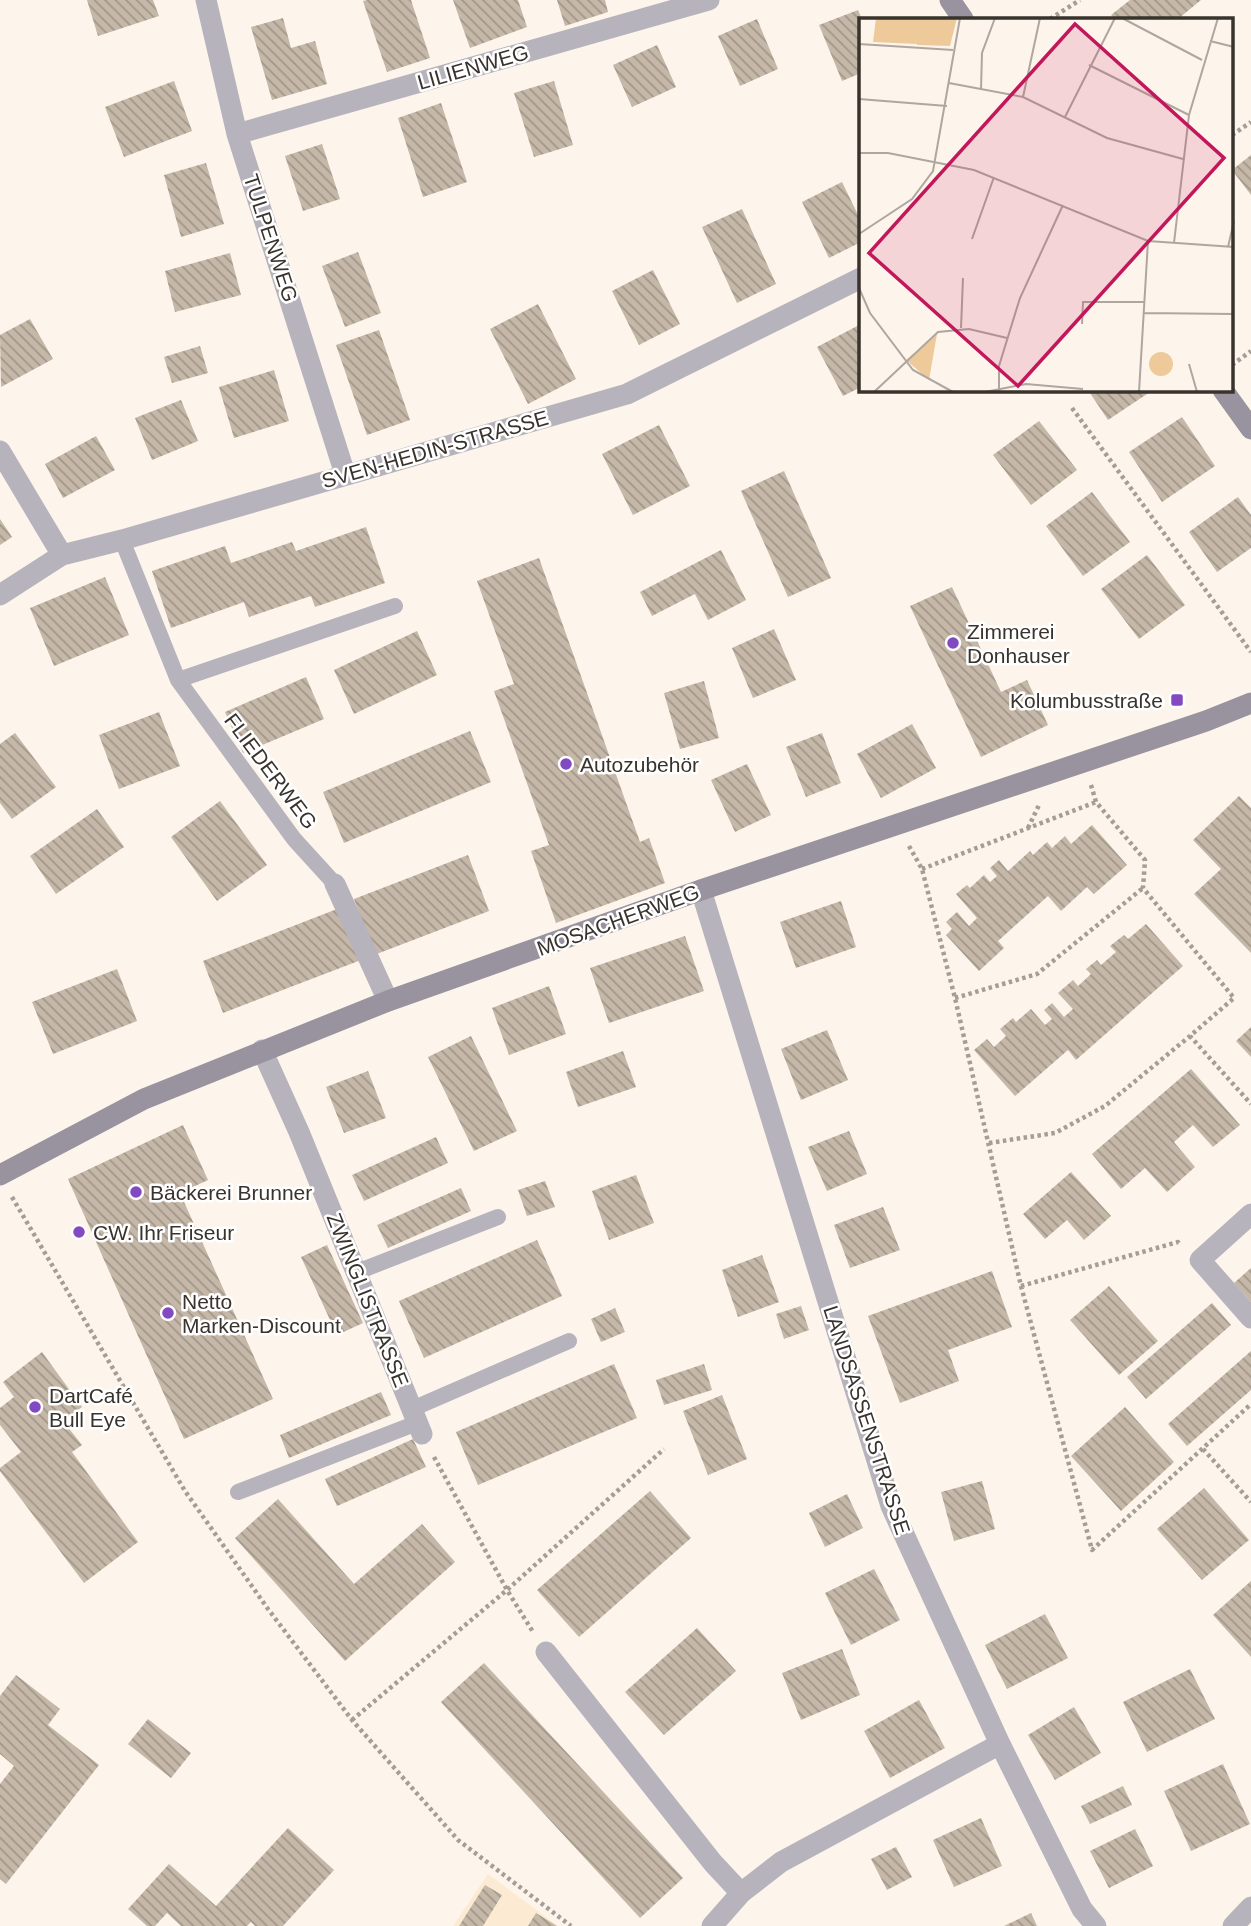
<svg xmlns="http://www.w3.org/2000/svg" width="1251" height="1926" viewBox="0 0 1251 1926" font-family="Helvetica,sans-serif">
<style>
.built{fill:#fcead2}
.building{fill:url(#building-back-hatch)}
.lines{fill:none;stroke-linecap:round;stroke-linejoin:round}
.path{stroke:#a59e96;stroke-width:4.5;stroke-dasharray:3.5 3.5;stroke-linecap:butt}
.lane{stroke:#b7b3bc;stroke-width:16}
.street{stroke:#b7b3bc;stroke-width:21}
.secondary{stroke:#98939f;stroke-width:21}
.poi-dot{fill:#8349c0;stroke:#fff;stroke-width:2.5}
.labels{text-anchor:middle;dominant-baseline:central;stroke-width:5;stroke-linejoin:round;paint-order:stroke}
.street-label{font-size:21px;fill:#39332d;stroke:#fff}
.poi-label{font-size:21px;fill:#39332d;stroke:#fff;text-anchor:start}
.inset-road{fill:none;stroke:#afa79f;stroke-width:2}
.view{fill:#c2185b;fill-opacity:0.15;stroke:#c2185b;stroke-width:3.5}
.inset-edge{fill:none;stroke:#39332d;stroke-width:3.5}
</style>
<defs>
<pattern id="building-back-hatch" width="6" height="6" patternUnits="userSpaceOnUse" patternTransform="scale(1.75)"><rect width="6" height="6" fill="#c5b8a8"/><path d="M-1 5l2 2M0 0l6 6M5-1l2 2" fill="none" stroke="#a19689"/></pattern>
</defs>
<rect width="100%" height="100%" fill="#fdf5eb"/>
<path class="built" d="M488,1874L558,1926H453Z"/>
<path class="building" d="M87,0H153L159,16L98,36Z
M367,0H411L430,58L387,72L363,1Z
M453,0H518L527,27L470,48Z
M557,0H605L608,12L565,26Z
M1130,0H1201L1178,19H1115L1111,15Z
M858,10L862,19L861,73L842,81L819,25Z
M283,18L291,48L315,41L327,84L272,100L251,27Z
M757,19L778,69L740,86L718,36Z
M657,45L676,87L632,107L613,65Z
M174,81L192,131L124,157L105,107Z
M554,81L573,145L534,157L514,93Z
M441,103L467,182L423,197L398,118Z
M322,144L340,199L303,211L285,156Z
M1251,155V195L1232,170Z
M206,163L224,224L181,237L164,175Z
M842,182L861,221V242L829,258L802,202Z
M742,209L776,284L737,303L702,227Z
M358,252L381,313L345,327L322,266Z
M230,253L241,295L175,312L165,271Z
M653,270L680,324L639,345L612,291Z
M538,304L576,379L528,404L490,329Z
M30,319L53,359L1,387L0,335Z
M861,324V387L843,396L817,347Z
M379,330L410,420L367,435L336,345Z
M200,346L208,373L172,383L164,357Z
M274,370L289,421L234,438L219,387Z
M1088,390H1153L1108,420Z
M181,400L198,441L152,460L135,418Z
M1182,417L1215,466L1162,502L1129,452Z
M1039,421L1077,470L1031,505L993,455Z
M659,425L690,486L633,515L602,454Z
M96,436L115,470L63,498L45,464Z
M784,471L831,578L788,597L741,491Z
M1092,492L1130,542L1083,576L1046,526Z
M1238,497L1251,515V548L1217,572L1189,532Z
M0,519L12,537L0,545Z
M366,527L385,583L315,607L311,596L249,617L244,602L171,628L152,571L225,546L231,563L292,542L296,551Z
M721,550L746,600L708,620L695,594L652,616L640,592Z
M1147,555L1185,605L1139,639L1101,589Z
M539,558L640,842L649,838L665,883L556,923L531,851L549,845L494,691L514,684L477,581Z
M105,577L129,635L54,666L30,608Z
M952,587L1001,692L1027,680L1048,725L981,757L910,606Z
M774,629L796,680L753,698L732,648Z
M417,631L437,675L354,714L334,670Z
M306,677L324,719L243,753L225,712Z
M704,681L719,738L680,749L664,693Z
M159,712L180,766L119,789L99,735Z
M912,724L936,768L881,798L857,754Z
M470,731L491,782L344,843L323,792Z
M15,733L56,787L12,819L0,803V744Z
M822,733L841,783L806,797L786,747Z
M747,764L771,815L735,832L711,780Z
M1239,796L1251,808V953L1194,894L1221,869L1193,840Z
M220,801L267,865L217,901L171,837Z
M97,809L124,847L56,894L30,856Z
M1092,825L1127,865L1094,894L1087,887L1061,911L1048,896L998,941L1004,948L979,971L946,935L952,929L946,922L957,912L969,926L977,918L956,894L967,885L970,888L984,875L990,882L997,876L990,868L999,860L1008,871L1030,851L1033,855L1047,842L1052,848L1065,836L1071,844Z
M468,855L489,911L223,1013L203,961L337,909L361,919L354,899Z
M841,901L856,947L796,968L780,922Z
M1146,924L1183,966L1076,1060L1068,1050L1015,1096L974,1050L987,1039L994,1047L1006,1036L1000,1029L1013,1018L1016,1022L1031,1009L1045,1025L1052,1019L1044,1010L1052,1003L1064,1017L1073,1009L1058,993L1073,980L1078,986L1091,974L1086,969L1097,960L1101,965L1116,952L1110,946L1124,935L1128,939Z
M685,936L704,991L609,1023L590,968Z
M117,969L137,1021L53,1054L32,1002Z
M549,986L566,1034L509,1055L492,1008Z
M1251,1027V1057L1236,1041Z
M827,1030L848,1080L801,1100L781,1049Z
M471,1036L517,1131L474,1151L428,1057Z
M623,1051L636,1087L578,1107L566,1072Z
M1191,1069L1240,1125L1213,1147L1193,1125L1174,1142L1195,1167L1167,1192L1145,1168L1121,1189L1092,1154Z
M368,1071L386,1118L344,1133L326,1087Z
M183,1125L208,1180L180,1193L273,1399L184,1439L68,1179Z
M849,1131L867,1174L827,1191L808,1147Z
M436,1137L448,1163L364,1201L352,1175Z
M1071,1172L1111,1216L1084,1240L1067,1220L1045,1239L1023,1214Z
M636,1175L654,1223L609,1240L592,1191Z
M545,1181L555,1207L527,1216L518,1190Z
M461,1188L471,1211L388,1248L377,1225Z
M883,1207L900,1250L850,1268L834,1225Z
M537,1240L562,1296L424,1358L399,1301Z
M327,1245L363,1323L337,1335L301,1257Z
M762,1255L779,1302L738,1317L722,1270Z
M1251,1268V1302L1234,1283Z
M992,1271L1012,1327L948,1350L959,1381L900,1403L868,1316Z
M1109,1286L1158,1341L1119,1375L1070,1320Z
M1212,1303L1231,1325L1146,1399L1127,1377Z
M801,1306L809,1330L784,1339L776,1314Z
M615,1308L625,1332L601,1342L591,1319Z
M1251,1351V1390L1187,1446L1168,1424Z
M42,1352L82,1407L63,1421L82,1445L72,1452L138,1542L84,1583L0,1471V1468L21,1452L0,1425V1408L14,1397L3,1382Z
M614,1364L637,1418L478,1485L456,1432Z
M704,1364L712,1390L664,1405L656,1380Z
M381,1392L391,1415L289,1458L280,1435Z
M722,1395L747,1459L708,1475L683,1411Z
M1125,1407L1174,1462L1121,1511L1071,1456Z
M413,1439L426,1467L337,1506L325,1479Z
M982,1481L995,1529L954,1541L941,1492Z
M1204,1488L1249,1540L1202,1580L1157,1529Z
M650,1491L691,1538L579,1637L537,1590Z
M847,1494L863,1528L825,1547L809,1513Z
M278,1499L354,1584L422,1524L455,1562L345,1661L235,1538Z
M874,1569L900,1620L851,1645L825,1593Z
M1251,1581V1657L1213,1615Z
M1045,1614L1068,1658L1007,1689L985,1645Z
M697,1628L736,1671L664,1735L625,1692Z
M842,1649L860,1695L801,1720L782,1673Z
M484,1663L683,1878L640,1918L441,1702Z
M1190,1669L1215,1719L1147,1752L1123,1702Z
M16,1675L60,1709L48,1725L99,1765L6,1884L0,1879V1784L14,1766L0,1754V1696Z
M919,1700L945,1748L890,1778L864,1731Z
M1074,1707L1101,1753L1055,1780L1028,1735Z
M148,1719L191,1753L171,1778L128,1744Z
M1223,1764L1250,1824L1191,1851L1164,1791Z
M1123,1786L1132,1805L1090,1824L1081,1806Z
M981,1818L1002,1866L954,1887L933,1840Z
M288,1828L334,1870L283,1926H255L251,1922L247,1926H181L167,1913L155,1926H147L128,1909L169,1864L216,1906Z
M1135,1829L1153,1866L1109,1888L1090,1851Z
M896,1847L912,1877L887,1890L871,1859Z
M485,1885L502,1895L483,1926H459Z
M536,1913L557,1926H528Z
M1031,1913L1037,1926H1004Z"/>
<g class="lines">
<path class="path" d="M1050,19L1080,0
M1232,135L1251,122
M1232,365L1251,351
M1072,408L1251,652
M1091,785L1096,802L1145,860L1143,888L1234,998L1190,1036L1251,1104
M1028,828L1039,805
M909,846L922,869L955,998L1021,1286L1092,1550L1251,1404
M922,869L1096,802
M955,998L1037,974L1143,888
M989,1143L1055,1133L1105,1106L1190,1036
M12,1197L185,1491L268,1609L352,1720L458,1840L571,1926
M1021,1286L1178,1242L1180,1244
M1203,1449L1251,1502
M434,1457L507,1590L533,1632
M352,1720L507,1590L664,1449"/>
<path class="lane" d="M122,540L178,680L294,839L335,884
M178,680L395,606
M357,1272L498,1217
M412,1409L569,1341
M238,1492L417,1423"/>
<path class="street" d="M206,0L237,134L345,474
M237,134L709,0
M0,451L62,555
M0,595L62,555L122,540L627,394L861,278
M335,884L388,1001
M701,890L891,1506L1000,1744L1082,1909L1096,1926
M262,1050L299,1132L422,1434
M1251,1214L1200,1260L1251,1318
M546,1652L713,1863L741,1893
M712,1926L741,1893L781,1862L1000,1744
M1233,1926L1251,1907"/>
<path class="secondary" d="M950,0L963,19
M1223,390L1251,429
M0,1175L144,1099L388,1001L701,890L1206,721L1251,703"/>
</g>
<g class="poi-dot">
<circle cx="953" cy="643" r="7"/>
<rect x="1170" y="693" width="14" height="14" rx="3.5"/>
<circle cx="566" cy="764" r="7"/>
<circle cx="136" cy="1192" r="7"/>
<circle cx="79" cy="1232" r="7"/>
<circle cx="168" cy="1313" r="7"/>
<circle cx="35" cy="1407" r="7"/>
</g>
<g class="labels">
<g class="street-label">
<text transform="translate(473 67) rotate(-16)">LILIENWEG</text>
<text transform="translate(271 238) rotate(72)">TULPENWEG</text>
<text transform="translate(435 449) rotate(-16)">SVEN-HEDIN-STRASSE</text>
<text transform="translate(271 771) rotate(53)">FLIEDERWEG</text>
<text transform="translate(618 920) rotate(-20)">MOSACHERWEG</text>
<text transform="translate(368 1300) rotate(68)">ZWINGLISTRASSE</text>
<text transform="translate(867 1420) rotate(72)">LANDSASSENSTRASSE</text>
</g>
<g class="poi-label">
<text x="967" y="631">Zimmerei<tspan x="967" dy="24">Donhauser</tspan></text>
<text x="1163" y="700" text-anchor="end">Kolumbusstraße</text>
<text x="580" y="764">Autozubehör</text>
<text x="150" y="1192">Bäckerei Brunner</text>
<text x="93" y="1232">CW. Ihr Friseur</text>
<text x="182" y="1301">Netto<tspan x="182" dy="24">Marken-Discount</tspan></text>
<text x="49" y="1395">DartCafé<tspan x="49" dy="24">Bull Eye</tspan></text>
</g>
</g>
<g transform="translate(859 18)">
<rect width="374" height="374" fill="#fdf5eb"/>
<path d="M17,0H58V26L14,24Z" fill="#eeca9b"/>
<path d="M58,0H98L91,28L58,27ZM78,316L70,362L47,342ZM290 346a12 12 0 1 1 24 0a12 12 0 1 1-24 0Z" fill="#eeca9b"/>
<path class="inset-road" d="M263,0L343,42M351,23L375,29M0,26L94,32M230,47L330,97M90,65L164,79L248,120L324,141M122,72L123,35L136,0M164,79L181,0M0,81L88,88M206,99L256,0M0,135H29L115,152L289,223L375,229M0,216L53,181L74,153L101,0M113,221L135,159M315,225L330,97L359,0M369,229L375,203M0,270L11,295L54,352L94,374M285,295L375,296M223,306L224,284H286M102,310L104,260M330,346L338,374M15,374L79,314L110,311L148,320M126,374L167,366L224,371M140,374V348L161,280L204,187M280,374L289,223"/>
<path class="view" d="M216,6L365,140L159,368L10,235Z"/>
<rect width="374" height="374" class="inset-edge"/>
</g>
</svg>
